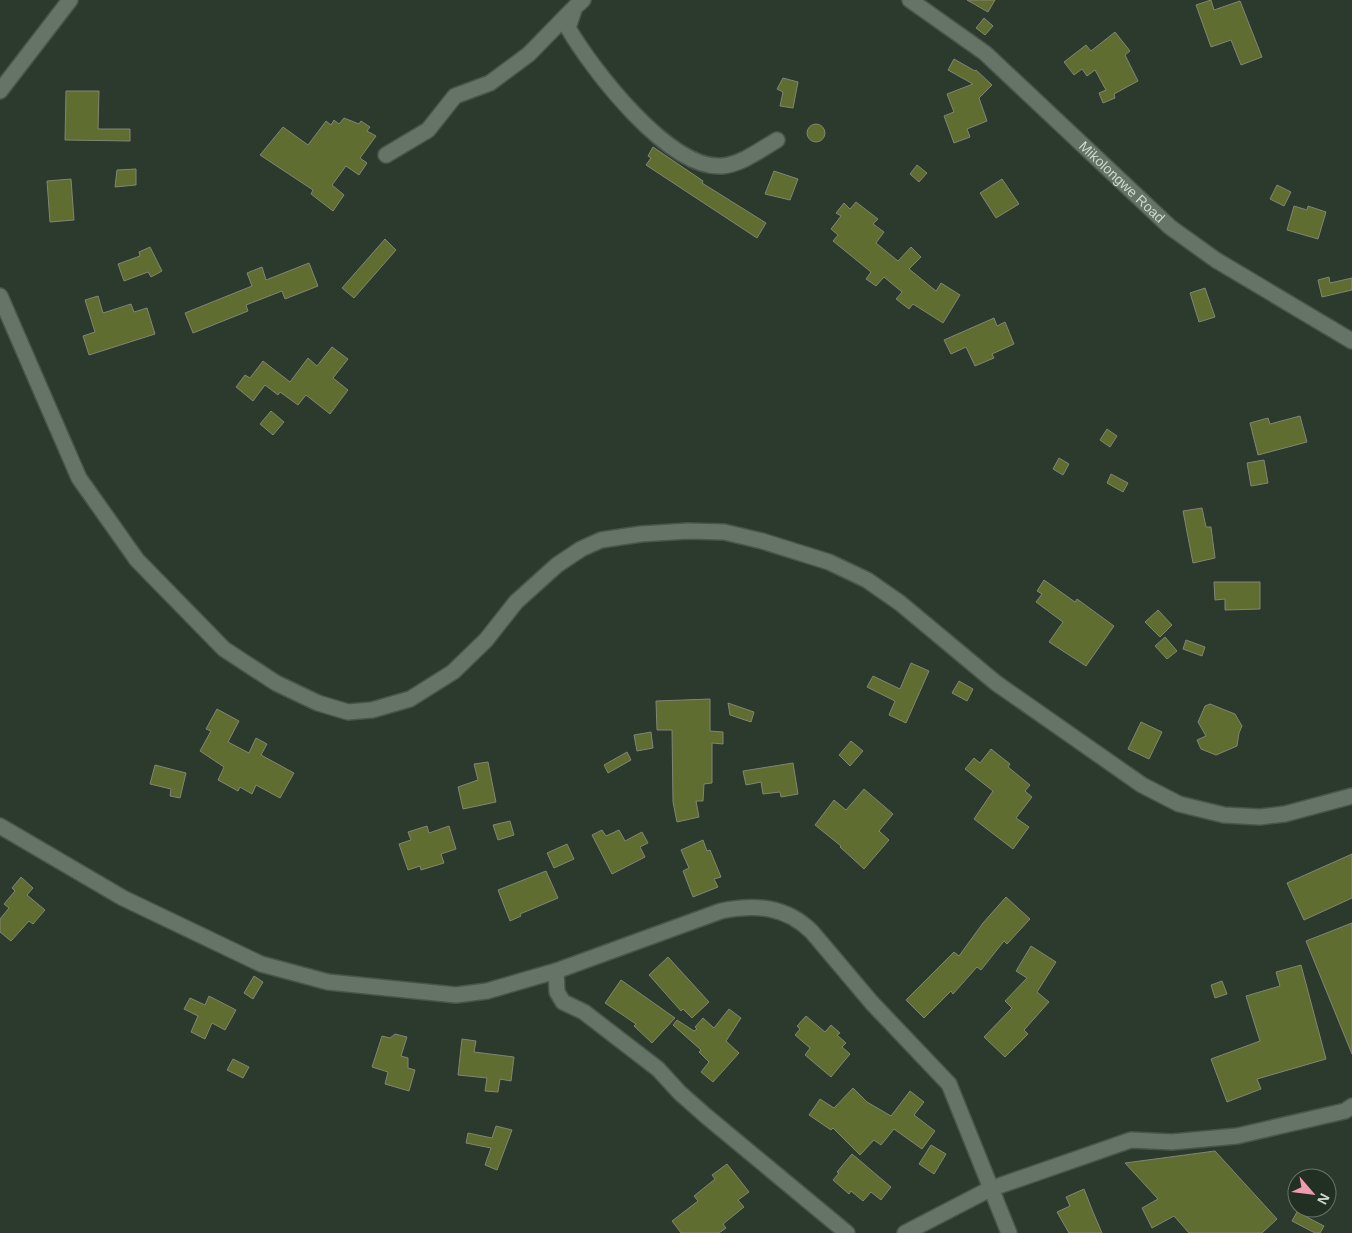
<svg xmlns="http://www.w3.org/2000/svg" width="1352" height="1233" viewBox="0 0 1352 1233" font-family="Helvetica,sans-serif">
<style>
.building{fill:#606d30;stroke:#818674}
.lines{fill:none;stroke-linecap:round;stroke-linejoin:round}
.street-casing{stroke:#49544a;stroke-width:18}
.street{stroke:#657466;stroke-width:15}
.labels{text-anchor:middle;dominant-baseline:central;stroke-width:4;stroke-linejoin:round;paint-order:stroke}
.street-label{font-size:14px;fill:#d0d9d1;stroke:#222f23}
</style>
<rect width="100%" height="100%" fill="#2c392d"/>
<path class="building" d="M967,0H995L988,12Z
M1211,0L1214,10L1240,1L1262,57L1241,65L1231,40L1211,47L1196,5Z
M984,18L993,26L985,35L976,28Z
M1115,32L1130,51L1125,55L1138,81L1114,94L1115,98L1103,103L1099,93L1106,90L1095,70L1087,76L1082,69L1074,75L1064,62L1086,45L1091,51Z
M954,59L975,71L976,70L992,85L979,98L987,121L967,129L970,137L954,143L944,116L954,112L947,94L973,84L948,70Z
M783,78L798,82L793,108L780,106L783,92L777,89Z
M66,91H99L98,129H130V141L65,140Z
M344,118L359,124L361,121L370,127L367,131L376,136L360,158L367,163L359,175L346,166L332,185L344,195L333,211L311,194L313,190L260,155L283,127L308,145L326,121L331,125L334,120L339,124Z
M807 133a9 9 0 1 1 18 0a9 9 0 1 1-18 0Z
M653,147L703,181L702,183L766,223L757,238L646,165L651,158L648,156Z
M917,165L927,173L919,182L910,174Z
M136,169V185L115,187L117,170Z
M774,171L798,179L790,200L765,194Z
M71,179L74,220L50,222L47,181Z
M1002,179L1019,204L996,218L980,193Z
M1277,185L1291,192L1284,206L1270,199Z
M856,202L878,219L873,224L884,232L876,243L898,261L911,247L921,257L909,269L936,291L941,283L960,295L943,323L913,304L909,309L896,299L902,292L884,277L876,286L866,279L871,272L833,241L838,235L831,229L841,216L836,213L844,203L850,209Z
M1294,206L1307,210L1308,206L1326,212L1318,239L1287,230Z
M385,239L396,250L354,298L342,288Z
M150,247L162,271L151,277L148,272L124,281L118,264L140,256L139,252Z
M309,263L318,286L285,299L282,291L246,305L248,311L193,333L185,313L252,286L247,273L262,267L266,280Z
M1329,277L1330,283L1352,278V290L1322,297L1318,280Z
M1205,288L1215,317L1199,322L1190,293Z
M98,296L103,313L131,304L134,312L147,308L155,334L89,355L83,336L95,332L85,300Z
M994,318L997,326L1005,322L1014,344L992,354L994,358L975,366L966,347L951,354L944,340Z
M332,347L348,359L333,378L348,390L330,414L306,395L298,405L280,392L278,395L265,385L253,401L236,387L245,375L250,378L263,361L290,382L308,358L317,366Z
M271,411L284,422L273,435L260,424Z
M1300,416L1307,442L1258,455L1250,423L1268,418L1270,424Z
M1107,429L1117,436L1110,447L1100,440Z
M1059,458L1069,464L1063,475L1053,469Z
M1264,460L1268,483L1251,486L1247,463Z
M1111,474L1128,483L1123,492L1107,483Z
M1202,508L1206,527H1211L1215,558L1193,563L1183,511Z
M1044,580L1075,602L1077,599L1114,626L1086,666L1049,642L1063,622L1036,602L1042,594L1037,591Z
M1214,582H1260V609L1225,610V599L1215,600Z
M1158,610L1172,625L1160,637L1145,622Z
M1165,637L1177,651L1167,659L1155,646Z
M1186,640L1205,647L1202,656L1183,649Z
M911,663L929,671L906,723L889,715L895,701L867,687L873,676L900,689Z
M959,681L973,689L967,701L952,693Z
M710,699V731L723,732V744L712,743V783L704,784L703,801H696L699,817L677,822L673,802L672,730H657L656,701Z
M728,703L754,712L751,722L730,715Z
M1210,704L1235,714L1242,726L1239,733L1237,746L1216,755L1201,749L1197,740L1206,736L1198,722L1205,706Z
M217,709L239,721L228,742L249,753L256,738L267,744L261,755L294,773L280,798L256,785L252,794L240,787L238,791L218,780L224,767L200,751L211,731L206,729Z
M1141,722L1162,732L1149,759L1128,749Z
M651,732L653,748L637,751L634,735Z
M851,741L863,751L850,766L839,755Z
M991,749L1010,764L1008,767L1030,785L1025,791L1032,797L1016,818L1029,827L1013,849L974,819L993,791L965,769L974,758L980,763Z
M627,752L631,760L608,773L604,765Z
M488,762L496,802L463,809L458,787L478,780L474,764Z
M793,763L798,794L781,797L780,792L763,794L761,782L746,785L743,771Z
M155,765L186,773L180,798L170,796L171,789L150,784Z
M864,789L893,814L879,831L889,840L864,869L840,847L841,846L815,825L834,800L846,810Z
M510,821L514,835L498,840L493,825Z
M427,826L429,833L449,826L456,849L441,854L444,863L421,870L420,866L408,870L399,844L411,840L408,832Z
M602,830L606,836L619,830L625,841L642,832L648,843L640,847L645,857L612,874L592,835Z
M703,840L707,851L710,850L721,877L714,879L718,887L693,897L683,871L689,868L681,850Z
M567,844L574,859L554,868L547,853Z
M1352,854V898L1304,920L1287,883Z
M546,871L558,898L520,914L521,916L510,921L498,890Z
M21,877L33,888L27,895L45,910L33,924L29,921L11,941L0,932V919L9,908L4,904L15,891L12,888Z
M1006,897L1030,919L1007,944L1004,941L981,970L977,967L953,994L951,991L924,1018L906,1000L954,952L959,956L983,923Z
M1352,923V1054L1306,941Z
M1031,946L1056,962L1037,992L1049,1002L1024,1030L1028,1034L1005,1057L984,1037L1012,1008L1005,1001L1027,978L1016,971Z
M668,957L709,1002L692,1018L683,1009L681,1011L649,975Z
M1301,965L1326,1059L1257,1079L1261,1089L1227,1102L1211,1059L1260,1041L1246,996L1280,986L1276,972Z
M254,976L263,982L253,999L244,993Z
M621,980L675,1018L652,1043L634,1026L636,1024L605,1003Z
M1222,981L1227,994L1215,998L1211,985Z
M209,996L236,1010L225,1030L212,1023L205,1039L191,1032L198,1016L184,1009L190,998L205,1005Z
M729,1009L741,1018L726,1041L739,1053L713,1082L701,1072L709,1062L699,1052L701,1050L673,1025L677,1020L694,1031L697,1029L695,1027L703,1018L714,1028Z
M806,1016L825,1032L831,1025L840,1033L837,1035L846,1043L842,1047L850,1054L831,1077L805,1055L810,1048L795,1035L800,1029L797,1026Z
M395,1034L407,1037L401,1056L408,1058V1068L415,1070L409,1091L385,1084L388,1072L372,1067L382,1036L390,1038Z
M462,1039L476,1041L474,1052L514,1057L511,1081L500,1079L498,1092L485,1091L487,1078L458,1075Z
M233,1059L249,1067L243,1078L227,1070Z
M853,1088L867,1102L891,1116L910,1091L924,1102L914,1115L935,1131L922,1149L894,1129L881,1145L874,1140L860,1155L833,1128L831,1130L809,1115L820,1099L834,1108Z
M496,1126L512,1130L497,1170L485,1165L491,1148L466,1143L468,1133L492,1138Z
M931,1145L946,1154L934,1174L919,1164Z
M1215,1151L1277,1219L1262,1233H1189L1174,1216L1152,1228L1142,1208L1158,1199L1125,1163Z
M852,1154L891,1187L881,1200L871,1192L863,1201L851,1191L849,1194L833,1180L839,1173L837,1172Z
M727,1164L749,1192L738,1200L744,1207L723,1224L726,1228L719,1233H681L672,1221L698,1201L694,1196L715,1179L712,1175Z
M1084,1189L1093,1212L1102,1233H1069L1057,1212L1070,1206L1066,1197Z
M1297,1212L1324,1226L1320,1233H1315L1292,1221Z"/>
<g class="lines">
<defs>
<g id="street">
<path d="M583,0L575,7L568,28C592,69 669,170 722,166C742,164 760,150 777,140"/>
<path id="s1" d="M910,0L985,53L1170,227L1216,260L1352,341"/>
<path d="M0,91L70,0"/>
<path d="M386,155L428,130L455,96L490,83L529,54L572,10"/>
<path d="M0,296L79,478L137,560L224,649L276,683L318,703L348,712L372,710L410,699L453,672L486,640L516,602L557,565L581,549L601,540L641,534L688,531L724,532L762,541L829,562L867,580L900,603L996,683L1142,785L1179,804L1224,815L1260,817L1285,814L1352,796"/>
<path d="M0,826L123,898L261,964L328,982L456,995L487,991L556,971L721,911C756,904 786,906 812,932L872,1003L949,1084L1009,1233"/>
<path d="M556,971L557,992L563,1002L584,1012L658,1069L680,1093L706,1116L847,1233"/>
<path d="M905,1233L990,1189L1131,1140L1172,1142L1237,1136L1345,1111L1352,1106"/>
</g>
</defs>
<use href="#street" class="street-casing"/>
<use href="#street" class="street"/>
</g>
<g class="labels">
<g class="street-label">
<text stroke="none"><textPath href="#s1" startOffset="280">Mikolongwe Road</textPath></text>
</g>
</g>
<g transform="translate(1312 1193) rotate(118)"><circle r="24" fill="#222f23" stroke="#687369"/>
<path d="M0-4L9 19L0 12L-9 19Z" fill="#f29ab0"/>
<text y="-8" font-size="14" font-weight="bold" text-anchor="middle" fill="#d0d9d1">N</text>
</g>
</svg>
